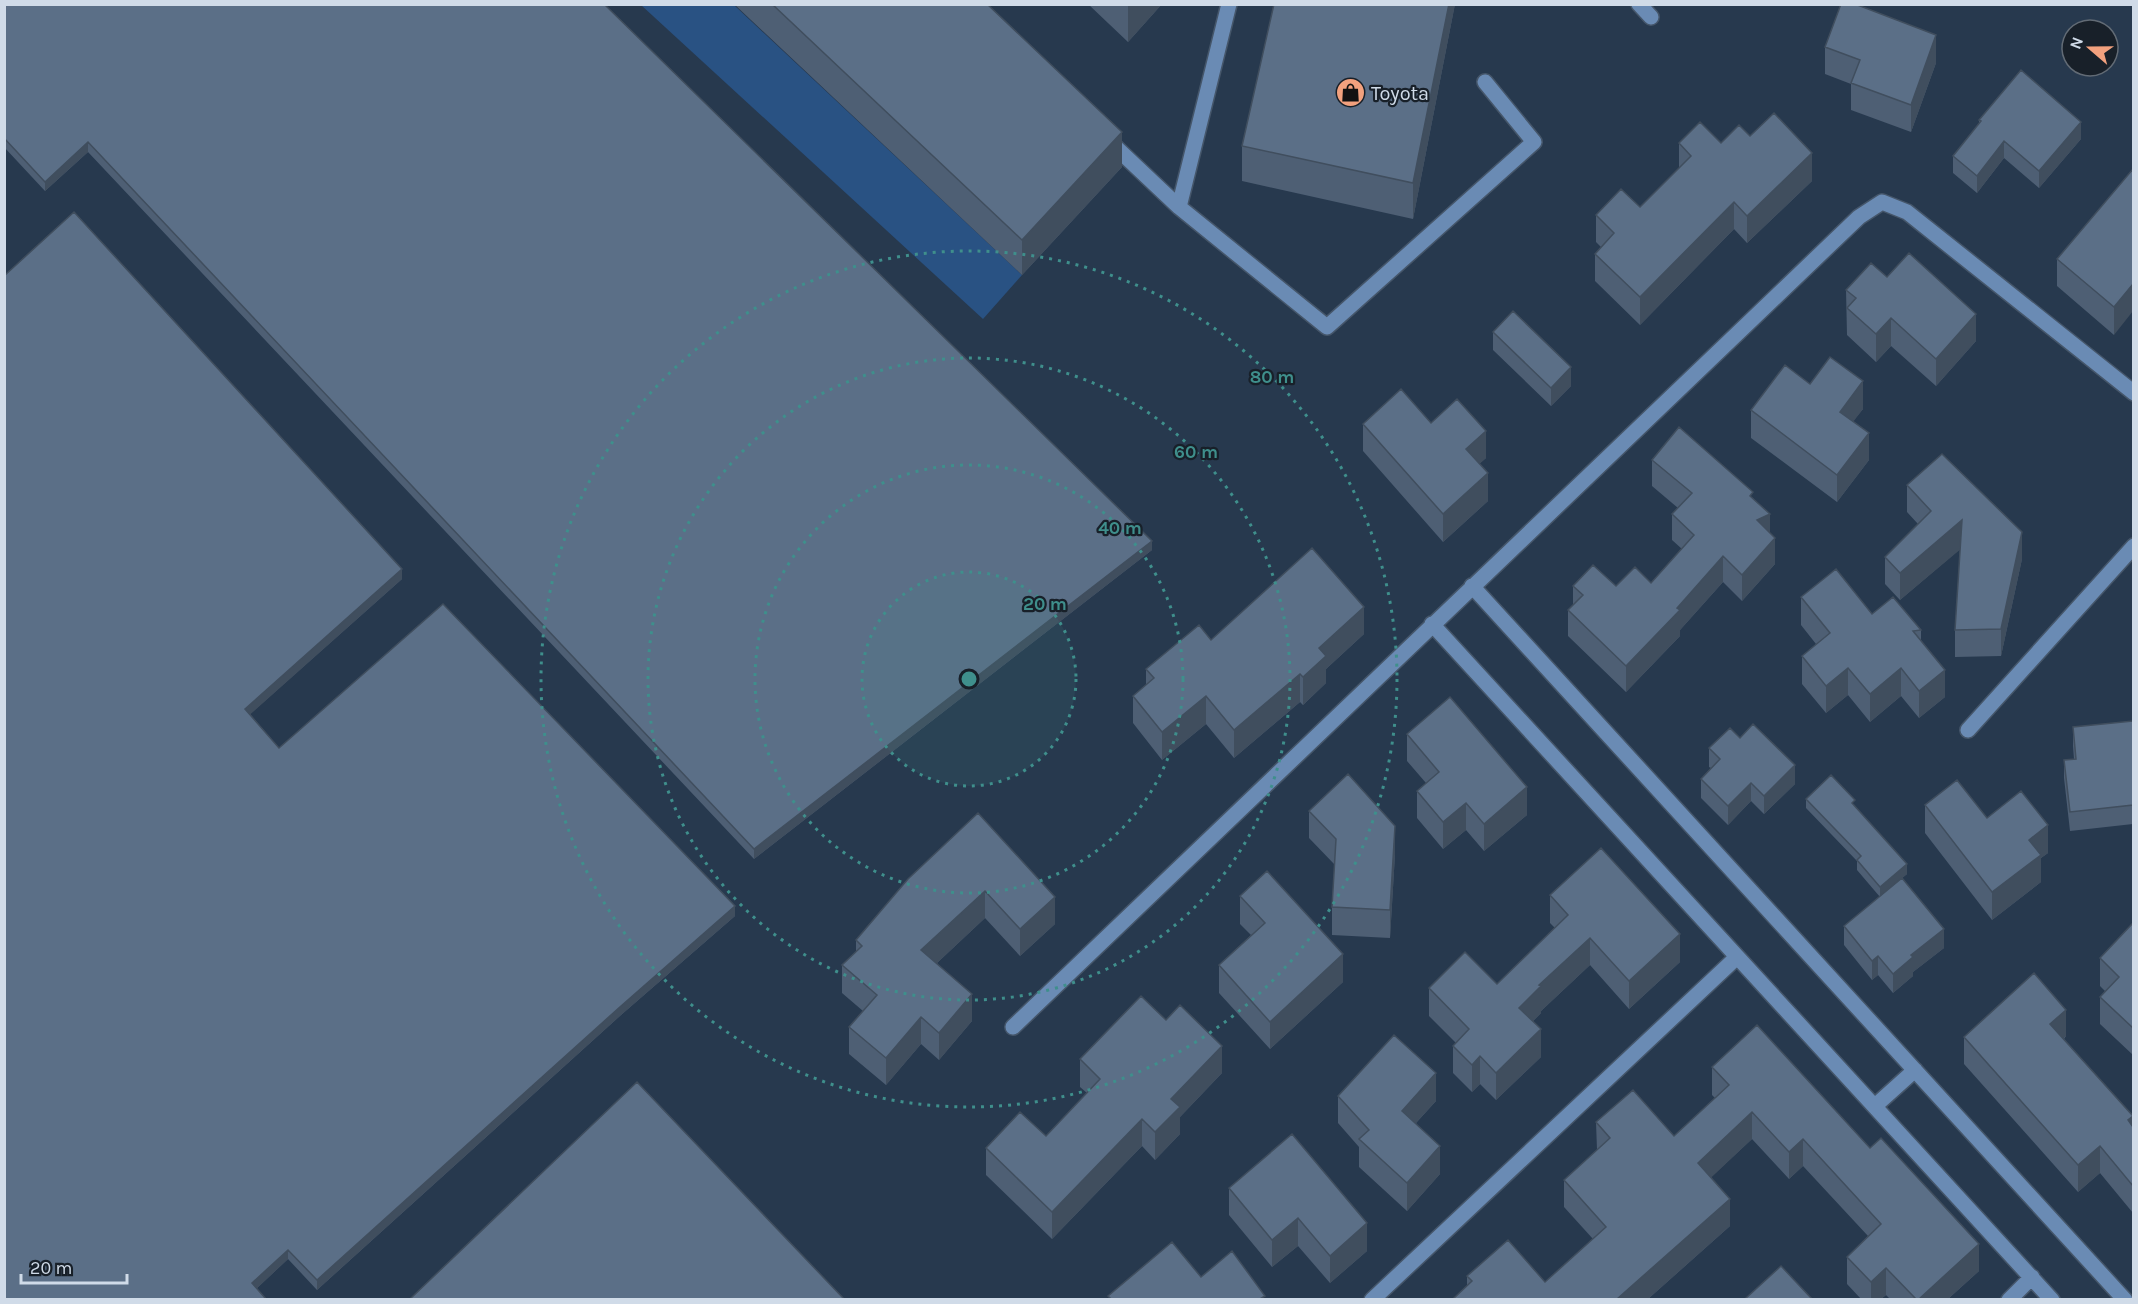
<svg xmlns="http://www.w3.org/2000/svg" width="2138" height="1304" viewBox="0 0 2138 1304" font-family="Karla,sans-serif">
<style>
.green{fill:#295283}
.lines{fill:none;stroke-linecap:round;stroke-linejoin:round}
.minor-casing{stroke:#45566a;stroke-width:18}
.minor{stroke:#6a8bb4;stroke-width:15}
.wall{fill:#4e5f74}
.shaded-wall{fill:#404e5e}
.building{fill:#5b6f87;stroke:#404e5e;stroke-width:1.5}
.ring{fill:none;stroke:#3f8f8c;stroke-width:3;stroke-dasharray:3 6}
.labels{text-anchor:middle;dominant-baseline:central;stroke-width:4.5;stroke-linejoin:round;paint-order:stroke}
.poi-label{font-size:20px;fill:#d0dbe8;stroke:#182029;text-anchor:start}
.centre{fill:#3f8f8c;stroke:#182029;stroke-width:3}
.ring-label{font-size:18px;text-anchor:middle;font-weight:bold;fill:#3f8f8c;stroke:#182029;stroke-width:4.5;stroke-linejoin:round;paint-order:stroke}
</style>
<rect width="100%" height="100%" fill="#27394e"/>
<path class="green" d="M641,5H734L1022,275L983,319Z"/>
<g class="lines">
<defs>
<path id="minor" d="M1639,4L1651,17
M1107,139L1179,207L1327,327L1534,142L1485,82
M1179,207L1229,4
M1472,586L2125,1300
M1432,624L2052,1300
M1968,730L2134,546
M1013,1027L1859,217L1882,202L1907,212L2134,393
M1875,1106L1915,1070
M1372,1300L1737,957
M2009,1300L2032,1277"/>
</defs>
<use href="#minor" class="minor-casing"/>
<use href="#minor" class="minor"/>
</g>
<path class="wall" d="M4,4L1152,550L754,859L88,152L45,191L4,147Z
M734,4H987L1122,167L1022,275Z
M1088,4H1162L1128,42Z
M1274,4H1455L1413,219L1242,181V146Z
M1825,47L1936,63L1911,132L1851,110V84L1825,74Z
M1979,120L2081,139L2039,188L2004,158L1977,193L1953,173V156L1979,124Z
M1750,136L1812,181L1747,243L1734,229L1640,325L1595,281V254L1601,247L1596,242V215L1640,207L1679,168V143H1721Z
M2133,169L2114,335L2057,286V259Z
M4,276L402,579L250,714L279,748L735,916L621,1015L317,1290L288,1259L256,1289L4,1299Z
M1887,277L1976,341L1936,386L1891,346L1876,362L1847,335L1846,290Z
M1493,332L1571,386L1551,406L1493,350Z
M1810,384L1863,409L1853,421L1869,460L1837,502L1751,438V410Z
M1431,423L1486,458L1479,464L1488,501L1443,542L1363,451V424Z
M1652,460L1753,498L1770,533L1775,564L1742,601L1723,582L1680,630V636L1626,692L1568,636V610L1573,605V586H1616L1651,583L1682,549L1672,540V514L1678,508L1652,486Z
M1907,485L2022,559L2001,656L1955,657V630L1960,549L1900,600L1885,584V557L1918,524L1907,512Z
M1801,597L1872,614L1921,630V640L1945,697L1919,718L1901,696L1870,722L1848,695L1826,713L1802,684V656L1816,644L1801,625Z
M1364,634L1326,669V683L1303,705L1300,702L1234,758L1206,724L1162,760L1133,723V696L1146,685V669L1211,640Z
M2133,721V824L2070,831L2064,778V760L2074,759L2073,746V727Z
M1407,734L1527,815L1484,851L1466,830L1443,849L1417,818V791L1426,783L1407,761Z
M1740,738L1795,784L1764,814L1751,801L1728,825L1701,798V779L1711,768L1709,767V748Z
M1806,799L1855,807L1907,874L1891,887L1944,948L1913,972V976L1893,993L1878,975L1872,980L1844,945V926L1880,897L1857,870V861L1806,808Z
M1925,805L1987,818L2048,853L2041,858V882L1992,920L1925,833Z
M1309,811L1395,854L1390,938L1332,935V907L1335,865L1309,838Z
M978,813L1055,924L1020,956L985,918L937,963L972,1021L939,1060L921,1044L886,1085L849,1054V1027L863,1011L842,993V965L856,952V940Z
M1550,895L1680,962L1629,1009L1590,965L1541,1011V1013L1533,1021L1541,1057L1496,1100L1480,1084L1472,1092L1453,1073V1046L1456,1043L1429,1016V988L1497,984L1555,928L1550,923Z
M1240,896L1343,982L1270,1049L1219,993V965L1251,935L1240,924Z
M2133,923V1055L2100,1024V997L2105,991L2100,986V958Z
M2066,1036L2064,1039L2133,1127V1213L2100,1173L2078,1192L1964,1064V1037Z
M1080,1059L1222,1073L1180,1117V1134L1155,1160L1142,1146L1052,1239L986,1175V1148L1046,1136L1087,1093L1080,1087Z
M1712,1067L1979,1271L1948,1299H1890L1886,1295L1881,1299H1861L1847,1284V1257L1868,1236L1803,1166L1789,1179L1752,1139L1711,1177L1730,1226L1648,1299L1467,1286V1276L1545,1282L1593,1239L1564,1207V1180L1597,1150L1596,1122L1674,1136L1715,1098L1712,1095Z
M1338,1096L1436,1101L1416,1123L1440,1174L1407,1211L1359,1167V1147L1338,1123Z
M1229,1188L1367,1223V1251L1330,1283L1298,1246L1272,1267L1229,1215Z"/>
<path class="shaded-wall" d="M1130,4H1162L1128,42V6Z
M1449,4H1455L1413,219V183Z
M1936,35V63L1911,132V105Z
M2081,122V139L2039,188V171Z
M1122,132V167L1022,275V240Z
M2004,141V158L1977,193V176Z
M88,142V152L45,191V182Z
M1812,153V181L1747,243V216Z
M1734,202V229L1640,325V297Z
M2133,284V311L2114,335V307Z
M1976,314V341L1936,386V359Z
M1891,318V346L1876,362V334Z
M1571,367V386L1551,406V388Z
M1863,381V409L1840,439V412Z
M1486,431V458L1466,476V449Z
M1869,433V460L1837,502V475Z
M1488,473V501L1443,542V514Z
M1770,514V540L1757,520Z
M1962,520V548L1900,600V573Z
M2022,532V559L2001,656V629Z
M1775,538V564L1742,601V575Z
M1152,541V550L754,859V849Z
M1723,556V582L1680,630V636L1626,692V666Z
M402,569V579L245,719V709Z
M1364,607V634L1326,669V683L1303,705V677L1319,648Z
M1848,668V695L1826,713V686Z
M1901,668V696L1870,722V694Z
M1945,670V697L1919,718V691Z
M1300,674V702L1234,758V730Z
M1206,696V724L1162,760V732Z
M1795,765V784L1764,814V796Z
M1751,783V801L1728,825V806Z
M1527,787V815L1484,851V824Z
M1466,803V830L1443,849V822Z
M2048,825V853L2041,858V882L1992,920V892L2029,840Z
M1395,826V854L1390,938V910Z
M1907,864V874L1880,897V887Z
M985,891V918L921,978V950Z
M1055,897V924L1020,956V929Z
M735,906V916L621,1015L317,1290V1280L621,1006Z
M1944,929V948L1913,972V976L1893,993V974L1911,955Z
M1680,934V962L1629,1009V981Z
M1590,938V965L1541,1011V1013L1519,1035V1008L1539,985Z
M1343,954V982L1270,1049V1022Z
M1878,956V975L1872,980V961Z
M972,994V1021L939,1060V1033Z
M2066,1010V1036L2050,1051V1024Z
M921,1017V1044L886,1085V1058Z
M1541,1029V1057L1496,1100V1073Z
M1222,1046V1073L1180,1117V1134L1155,1160V1132L1171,1099Z
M1480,1056V1084L1472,1092V1065Z
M1436,1073V1101L1402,1138V1111Z
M1752,1112V1139L1698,1190V1163Z
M2133,1116V1143L2128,1120Z
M1142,1119V1146L1052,1239V1212Z
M1803,1139V1166L1789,1179V1152Z
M1440,1146V1174L1407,1211V1183Z
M2100,1146V1173L2078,1192V1165Z
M1730,1199V1226L1648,1299H1617Z
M1298,1218V1246L1272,1267V1240Z
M1367,1223V1251L1330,1283V1256Z
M1979,1244V1271L1948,1299H1919Z
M288,1250V1259L252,1293V1283Z
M1886,1268V1295L1881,1299H1871V1282Z"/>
<path class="building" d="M4,4H604L1152,541L754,849L88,142L45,182L4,138Z
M772,4H987L1122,132L1022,240Z
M1274,4H1449L1413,183L1242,146Z
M1841,4H1855L1936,35L1911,105L1851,83L1860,60L1825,47Z
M2021,70L2081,122L2039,171L2004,141L1977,176L1953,156L1981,121L1979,120Z
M1774,113L1812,153L1747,216L1734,202L1640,297L1595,254L1614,233L1596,215L1621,189L1640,207L1691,156L1679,143L1700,122L1721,143L1739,125L1750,136Z
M2133,169V284L2114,307L2057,259Z
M74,212L402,569L245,709L279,748L443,604L735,906L621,1006L317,1280L288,1250L252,1283L266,1299H4V276Z
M1909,253L1976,314L1936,359L1891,318L1876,334L1847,308L1856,298L1846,290L1871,263L1887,277Z
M1513,311L1571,367L1551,388L1493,332Z
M1830,357L1863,381L1840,412L1869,433L1837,475L1751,410L1785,365L1810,384Z
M1401,389L1431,423L1457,399L1486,431L1466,449L1488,473L1443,514L1363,424Z
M1679,427L1753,492L1750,496L1770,514L1757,520L1775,538L1742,575L1723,556L1677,608L1680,610L1626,666L1568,610L1583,595L1573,586L1593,565L1616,586L1635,567L1651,583L1694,535L1672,514L1692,493L1652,460Z
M1942,454L2022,532L2001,629L1955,630L1962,520L1900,573L1885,557L1931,511L1907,485Z
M1312,548L1364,607L1319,648L1326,656L1303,677L1300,674L1234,730L1206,696L1162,732L1133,696L1154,678L1146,669L1199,625L1211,640Z
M1836,569L1872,614L1893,597L1921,630L1913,631L1945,670L1919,691L1901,668L1870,694L1848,668L1826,686L1802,656L1830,633L1801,597Z
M1450,697L1527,787L1484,824L1466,803L1443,822L1417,791L1439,772L1407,734Z
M2133,721V805L2070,812L2064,760L2076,759L2073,727Z
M1753,724L1795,765L1764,796L1751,783L1728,806L1701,779L1720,759L1709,748L1730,728L1740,738Z
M1348,774L1395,826L1390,910L1332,907L1336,839L1309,811Z
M1831,775L1855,800L1852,803L1907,864L1880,887L1857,860L1861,856L1806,799Z
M1957,780L1987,818L2021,791L2048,825L2029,840L2041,855L1992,892L1925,805Z
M978,813L1055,897L1020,929L985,891L921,950L972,994L939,1033L921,1017L886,1058L849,1027L877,995L842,965L862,946L856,940L908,879Z
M1601,848L1680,934L1629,981L1590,938L1539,985L1541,986L1519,1008L1541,1029L1496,1073L1480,1056L1472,1065L1453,1046L1469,1029L1429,988L1465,952L1497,984L1568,915L1550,895Z
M1267,871L1343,954L1270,1022L1219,965L1265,923L1240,896Z
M1902,878L1944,929L1911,955L1913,957L1893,974L1878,956L1872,961L1844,926Z
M2133,923V1028L2100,997L2119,977L2100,958Z
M2034,973L2066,1010L2050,1024L2133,1116L2128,1120L2133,1127V1186L2100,1146L2078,1165L1964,1037Z
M1141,996L1166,1020L1180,1005L1222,1046L1171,1099L1180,1107L1155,1132L1142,1119L1052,1212L986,1148L1020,1112L1046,1136L1100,1079L1080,1059Z
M1757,1025L1870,1148L1881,1138L1979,1244L1919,1299H1916L1886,1268L1871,1282L1847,1257L1881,1224L1803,1139L1789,1152L1752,1112L1698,1163L1730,1199L1617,1299H1453L1472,1281L1467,1276L1508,1240L1545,1282L1606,1227L1564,1180L1610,1138L1596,1122L1633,1090L1674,1136L1729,1085L1712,1067Z
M1394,1035L1436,1073L1402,1111L1440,1146L1407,1183L1359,1139L1369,1130L1338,1096Z
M637,1082L844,1299H410Z
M1292,1134L1367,1223L1330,1256L1298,1218L1272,1240L1229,1188Z
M1172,1242L1201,1277L1232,1251L1265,1296L1260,1299H1111L1108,1296Z
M1781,1266L1812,1299H1745Z"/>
<circle cx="969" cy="679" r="107" fill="#3f8f8c" fill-opacity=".12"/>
<g class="ring">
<circle cx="969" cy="679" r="107"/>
<circle cx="969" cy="679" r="214"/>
<circle cx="969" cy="679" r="321"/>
<circle cx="969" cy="679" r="428"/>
</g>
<defs>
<symbol id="shop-disc" viewBox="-11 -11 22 22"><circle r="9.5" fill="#f2a17e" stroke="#182029"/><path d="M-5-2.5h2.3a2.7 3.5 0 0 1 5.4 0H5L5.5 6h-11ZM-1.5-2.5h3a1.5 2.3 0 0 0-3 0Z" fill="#111"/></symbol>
</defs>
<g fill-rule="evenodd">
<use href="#shop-disc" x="1334" y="76" width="33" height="33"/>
</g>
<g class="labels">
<g class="poi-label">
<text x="1371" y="93">Toyota</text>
</g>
</g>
<circle cx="969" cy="679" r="9" class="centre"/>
<g class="ring-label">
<text x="1272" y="383">80 m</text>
<text x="1196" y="458">60 m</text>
<text x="1120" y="534">40 m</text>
<text x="1045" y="610">20 m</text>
</g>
<rect width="2138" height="1304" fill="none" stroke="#d0dbe8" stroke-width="12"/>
<g transform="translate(2090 48) rotate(290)"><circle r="28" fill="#182029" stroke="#626b75" stroke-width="1.5"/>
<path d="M0-4.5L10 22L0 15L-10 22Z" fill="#f2a17e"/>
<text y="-9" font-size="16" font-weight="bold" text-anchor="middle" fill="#d0dbe8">N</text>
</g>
<path d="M21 1274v9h106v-9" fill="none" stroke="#d0dbe8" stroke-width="3"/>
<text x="30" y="1274" font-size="18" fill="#d0dbe8" stroke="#182029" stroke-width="4.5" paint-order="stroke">20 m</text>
</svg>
